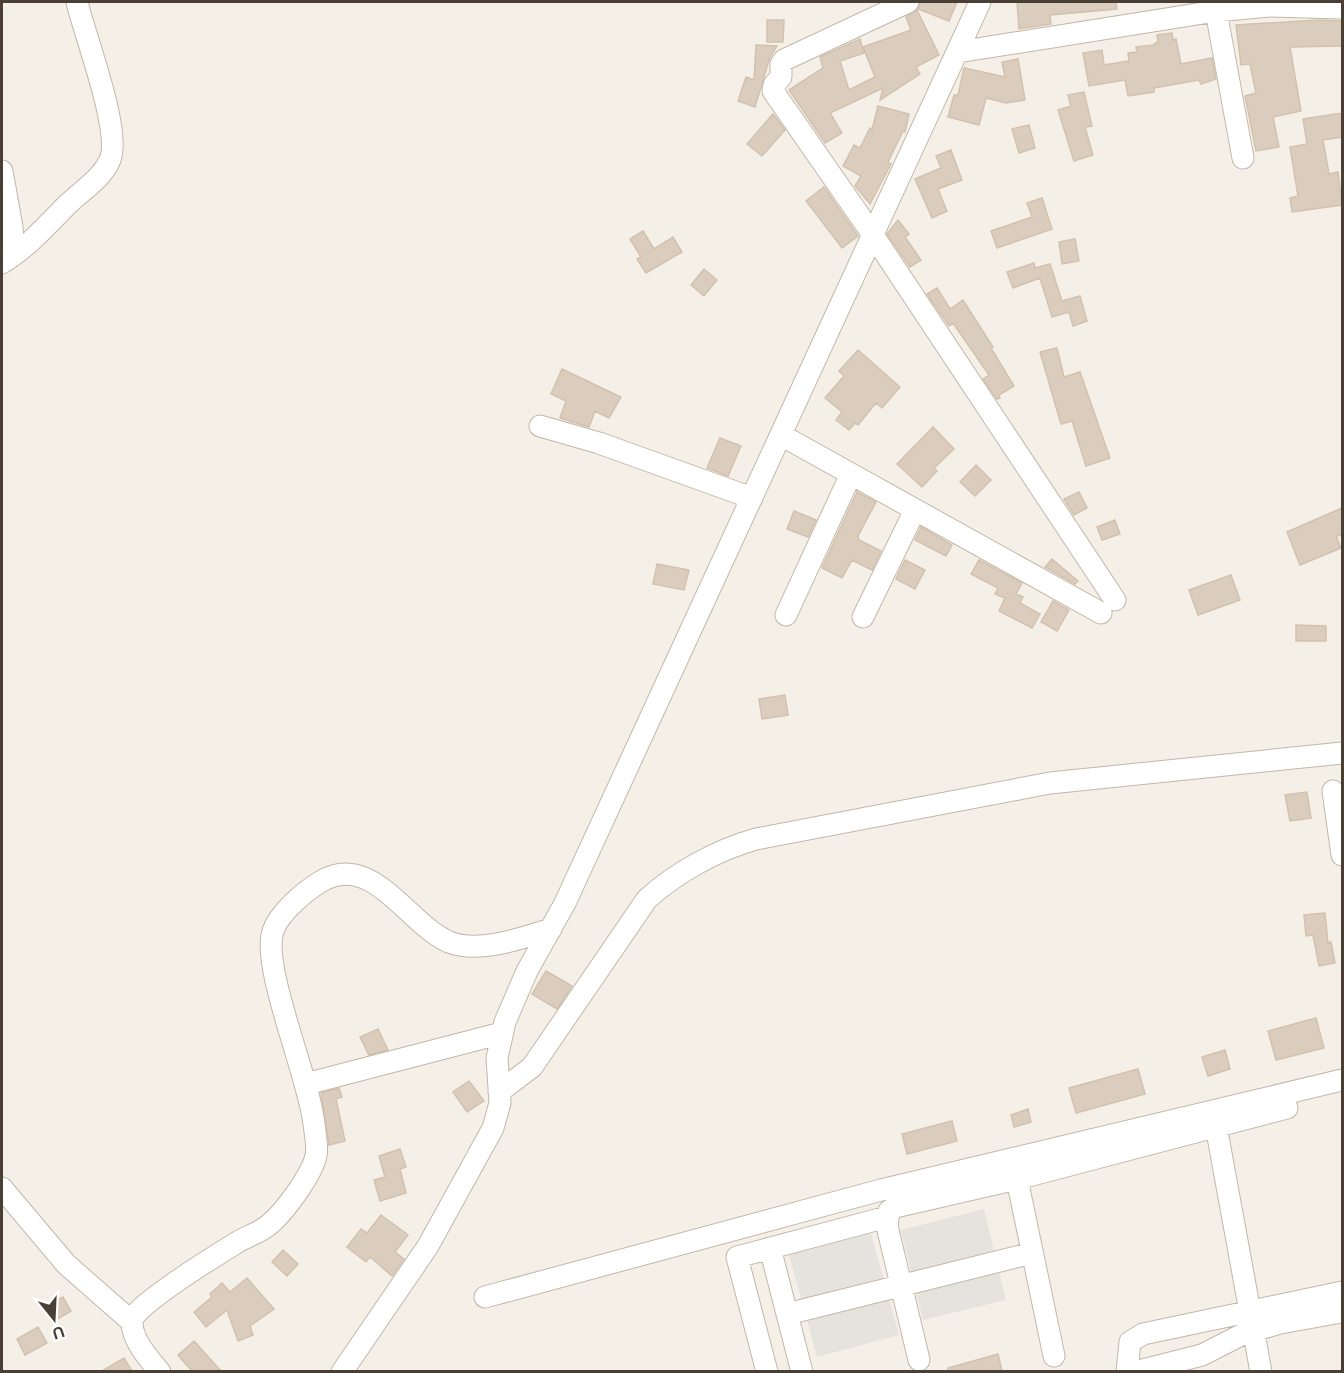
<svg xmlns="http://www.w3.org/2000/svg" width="1344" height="1373" viewBox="0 0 1344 1373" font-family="Arial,sans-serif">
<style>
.parking{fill:#e6e3df}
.building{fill:#dbcdbe;stroke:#d3c1ae;stroke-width:1.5}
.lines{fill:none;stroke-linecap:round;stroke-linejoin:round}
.minor-casing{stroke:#c1b7a9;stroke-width:23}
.minor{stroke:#fff;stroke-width:21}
</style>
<rect width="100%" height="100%" fill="#f5f0e7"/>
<path class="parking" d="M984,1209L1006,1300L923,1320L901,1230Z
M871,1233L899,1335L817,1357L789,1255Z"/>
<path class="building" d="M920,2H957L949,21L918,9Z
M1017,2H1116L1117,9L1050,15L1051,24L1019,29Z
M917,10L939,55L916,67L920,74L880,100L883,88L830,113L842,133L825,143L789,90L823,68L820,57L860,39L864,53L840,61L849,90L875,77L863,47L911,30L906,17Z
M767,20H784L783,42H767Z
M1318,20L1342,21V46L1290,47L1301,111L1273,117L1279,147L1256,151L1245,96L1256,93L1250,64L1241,65L1236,25Z
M1172,33L1173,40L1176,39L1181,64L1212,58L1216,79L1201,84L1199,80L1154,88V92L1128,96L1125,80L1089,86L1083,53L1102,50L1104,65L1129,61L1128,53L1137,52L1136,47L1153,45L1158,42L1157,35Z
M756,45L777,46L770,57L755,107L738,101L746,77L754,80Z
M1018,59L1025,100L1006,103L986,98L979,125L948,117L954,95H958L964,68L1005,77L1002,62Z
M1084,92L1092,126L1085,127L1093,155L1074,161L1058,110L1071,106L1068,95Z
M878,106L909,114L905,132L903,131L888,162L891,164L870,204L855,186L861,176L843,166L854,145L860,148L870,128L872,130Z
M1342,113V137L1323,140L1329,174L1338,172L1342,205L1292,212L1290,198L1298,196L1290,147L1307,144L1303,119Z
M773,114L785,130L762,156L747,144Z
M1029,125L1035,148L1019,153L1012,129Z
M951,150L962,180L938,189L947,211L932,218L915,179L941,168L936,156Z
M824,187L858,236L842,248L806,201Z
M1042,198L1052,229L997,248L991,231L1032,217L1027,203Z
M898,220L909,234L905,237L921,260L910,267L887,234Z
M643,231L654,249L673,237L682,252L646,273L637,259L641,257L630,239Z
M1075,239L1079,261L1062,264L1059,242Z
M1034,263L1035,268L1050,264L1062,301L1080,296L1087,321L1073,326L1069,312L1052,317L1040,278L1013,288L1007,272Z
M704,269L717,280L704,296L691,285Z
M937,288L950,309L963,300L993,347L991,348L1014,386L999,395L1000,398L997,399L983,379L989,375L953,323L949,326L927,294Z
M1057,348L1064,377L1080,372L1110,458L1086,466L1072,421L1061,424L1040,352Z
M858,350L900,387L882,408L876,403L858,425L855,423L849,430L836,420L842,412L825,398L844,376L839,371Z
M562,369L621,397L609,418L595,411L589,427L560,418L566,401L551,394Z
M933,427L954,449L934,468L937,471L922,487L897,464Z
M720,438L741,446L728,476L707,468Z
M976,465L991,480L975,496L960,482Z
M857,492L876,502L858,536L859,540L881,551L872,570L852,560L842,578L822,568Z
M1079,492L1087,508L1074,515L1064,499Z
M1342,508V535L1336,536L1341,548L1300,565L1287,532Z
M794,511L816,520L808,537L787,529Z
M1115,520L1120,534L1102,540L1097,527Z
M921,527L952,545L946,556L915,540Z
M1052,559L1078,581L1075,584L1045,567Z
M905,560L925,570L915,589L896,579Z
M979,560L1022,583L1016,594L1023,597L1020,603L1040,614L1032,628L999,611L1005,598L995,594L998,588L971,574Z
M657,564L689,570L684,590L653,584Z
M1231,575L1240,600L1198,615L1189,590Z
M1053,601L1069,610L1057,631L1041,622Z
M1296,625L1326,626V641H1296Z
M785,695L788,715L762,719L759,699Z
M1307,792L1311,818L1290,821L1285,795Z
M1325,913L1328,943L1331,942L1335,963L1319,966L1313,935L1306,936L1304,915Z
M546,971L572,986L557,1009L532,994Z
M1316,1018L1324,1048L1276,1060L1268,1031Z
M378,1029L388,1050L369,1055L360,1037Z
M1225,1050L1230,1069L1208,1076L1202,1057Z
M1138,1069L1145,1094L1076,1113L1069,1088Z
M469,1081L484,1101L467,1112L453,1092Z
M339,1088L342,1097L336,1099L345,1141L329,1145L321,1093Z
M1028,1109L1031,1122L1014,1127L1011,1115Z
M952,1121L957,1141L907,1154L902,1134Z
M400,1149L406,1167L400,1169L406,1193L380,1201L374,1180L385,1177L379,1156Z
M381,1215L408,1235L395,1252L404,1259L392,1276L370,1257L366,1262L347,1247L361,1229L367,1233Z
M283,1250L298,1264L287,1276L272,1262Z
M247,1278L274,1309L250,1326L253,1335L238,1341L227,1310L206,1327L194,1312L212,1297L210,1294L222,1283L230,1292Z
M63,1297L71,1311L56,1320L48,1305Z
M38,1327L47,1343L25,1355L17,1339Z
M194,1341L221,1371H192L178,1355Z
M998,1354L1002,1371H948V1368Z
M124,1358L132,1371H102Z"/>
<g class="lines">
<defs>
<path id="minor" d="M908,2L784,60L781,64V77L774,85L773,91L873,235L1115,600
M1216,11L1243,158
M958,52L1216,11L1269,6L1342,8
M2,171L12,227L14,255
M2,263C27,248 47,225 67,205C81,191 100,180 109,162C124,136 84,34 77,2
M540,426L599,443L752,498
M781,435L1101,613
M786,615L851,474
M863,617L915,510
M1333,791L1342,855
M306,1084L502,1033
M499,1092L532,1067L647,899C677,872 717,850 756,839L1050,783L1342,753
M1214,1115L1261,1372
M2,1188L66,1264L132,1322
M770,1248L802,1372
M485,1297L881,1190L1342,1080
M787,1314L1032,1253
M1054,1356L1017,1179L1287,1108
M919,1360L887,1226L889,1211L895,1207L1017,1179
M160,1372C149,1359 131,1339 132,1321C133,1306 220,1253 236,1243C247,1236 262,1232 271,1223C286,1210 312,1174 316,1156C318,1147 315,1133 314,1124C309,1077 261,967 273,931C279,913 304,892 320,882C372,850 407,924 449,942C479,954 522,938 551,929
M342,1372L428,1246L493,1128L500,1103L497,1058L505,1022L527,971L565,903L980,2
M767,1372L737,1257L887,1217
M1127,1372L1130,1342L1143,1334L1342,1292
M1135,1372L1202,1355L1243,1334L1280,1323L1342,1312"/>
</defs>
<use href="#minor" class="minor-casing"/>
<use href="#minor" class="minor"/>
</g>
<rect width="1344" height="1373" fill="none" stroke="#493f35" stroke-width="6"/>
<g transform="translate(54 1319) rotate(162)" stroke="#ffffff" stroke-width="4.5" paint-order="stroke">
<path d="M0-4.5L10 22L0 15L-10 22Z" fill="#493f35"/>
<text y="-9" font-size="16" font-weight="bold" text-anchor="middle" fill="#493f35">U</text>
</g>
</svg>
